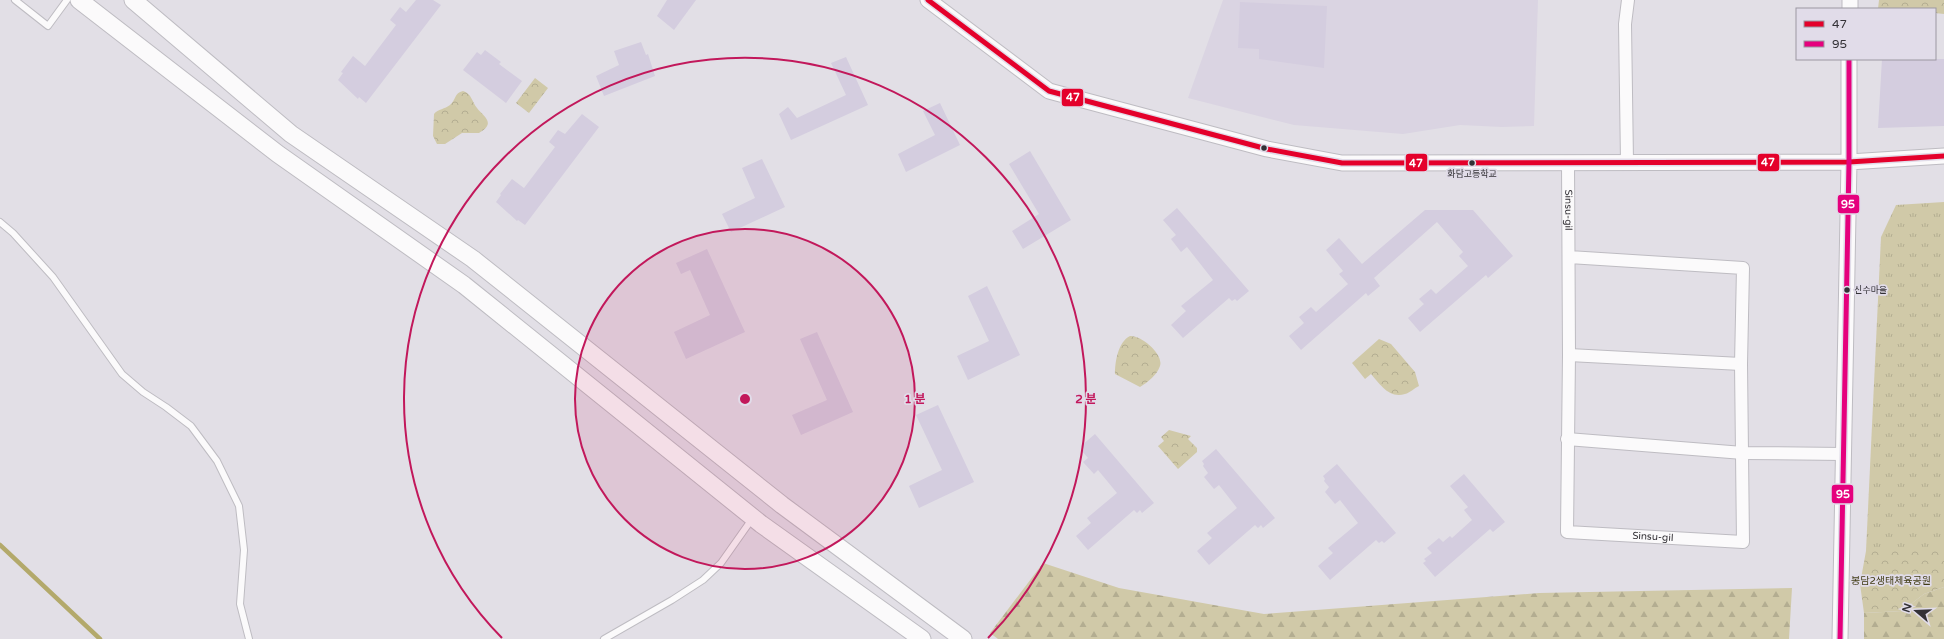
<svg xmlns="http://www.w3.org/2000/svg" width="1944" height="639" viewBox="0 0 1944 639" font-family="'Varela Round','Noto Sans KR',sans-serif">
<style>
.built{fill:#dad4e2}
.grass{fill:url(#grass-tufts)}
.forest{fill:url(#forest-firs)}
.park{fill:url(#park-crowns)}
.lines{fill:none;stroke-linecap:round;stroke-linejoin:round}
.stream{stroke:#b3a96b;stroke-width:4.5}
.building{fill:#d4cddf}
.service-casing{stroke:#bebcc2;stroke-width:8}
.minor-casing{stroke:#bebcc2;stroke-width:14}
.tertiary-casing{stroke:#bebcc2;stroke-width:17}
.secondary-casing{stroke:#bebcc2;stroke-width:19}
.service{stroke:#fbfafb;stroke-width:6}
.minor{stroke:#fbfafb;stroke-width:12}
.tertiary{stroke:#fbfafb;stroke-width:15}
.secondary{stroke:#fbfafb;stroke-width:17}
.bus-1-casing{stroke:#e1dce9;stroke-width:8}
.bus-2-casing{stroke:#e1dce9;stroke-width:8}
.bus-1{stroke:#e4002b;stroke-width:5}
.bus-2{stroke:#e5007d;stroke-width:5}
.ring{fill:none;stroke:#c2185b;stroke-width:2}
.bus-dot{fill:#333136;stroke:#e1dce9;stroke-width:1.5}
.labels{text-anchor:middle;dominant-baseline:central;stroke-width:3.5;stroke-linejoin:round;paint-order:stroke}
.bus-label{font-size:9px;fill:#333136;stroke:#e1dce9}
.street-label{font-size:10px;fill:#333136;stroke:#e1dce9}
.park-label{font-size:10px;fill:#413c15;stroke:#e1dce9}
.centre{fill:#c2185b;stroke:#e1dce9;stroke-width:2}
.ring-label{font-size:12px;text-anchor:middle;font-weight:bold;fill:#c2185b;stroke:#e1dce9;stroke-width:3.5;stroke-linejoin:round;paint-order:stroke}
.line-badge{stroke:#e1dce9;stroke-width:1.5}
.badge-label{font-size:11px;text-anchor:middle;font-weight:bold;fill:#fff}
</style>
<defs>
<pattern id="grass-tufts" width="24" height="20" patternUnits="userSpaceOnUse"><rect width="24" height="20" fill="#d0c9a8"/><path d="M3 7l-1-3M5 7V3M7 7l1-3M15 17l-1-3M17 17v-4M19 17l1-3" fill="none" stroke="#b3ad91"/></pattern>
<pattern id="forest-firs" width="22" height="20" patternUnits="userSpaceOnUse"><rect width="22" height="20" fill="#d0c9a8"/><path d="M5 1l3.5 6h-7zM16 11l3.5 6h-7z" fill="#b3ad91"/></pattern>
<pattern id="park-crowns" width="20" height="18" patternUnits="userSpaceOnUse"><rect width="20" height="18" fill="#d0c9a8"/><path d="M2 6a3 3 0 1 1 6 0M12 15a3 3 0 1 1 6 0" fill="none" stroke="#b3ad91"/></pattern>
</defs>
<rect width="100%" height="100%" fill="#e2dfe6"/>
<path class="built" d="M1223,0H1538L1534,126L1502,127L1460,125L1403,134L1294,125L1188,98Z"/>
<path class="grass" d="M1944,202V551H1866L1881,237L1896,205Z"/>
<path class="forest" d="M1043,563L1119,588L1264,614L1539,593L1792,588L1789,639H998L990,633Z
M1944,587V639H1864V613L1902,611L1924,594Z"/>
<path class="park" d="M1879,0H1944V14L1935,13V9H1878Z
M535,78L548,88L529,113L516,103Z
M463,91C472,94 472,102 477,108C483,116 497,123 479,133H462L445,144H437L433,136L434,114C438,109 445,109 450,105C456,100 454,93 463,91Z
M1130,336C1141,335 1164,354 1160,366C1157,375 1148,382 1140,387L1115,374C1115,362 1118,342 1130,336Z
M1379,339L1391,344L1415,372L1419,386C1414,388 1410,393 1405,394C1389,399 1380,384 1371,374L1365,379L1352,363Z
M1169,430L1191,436L1188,439L1197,448V452L1178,469L1158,446L1164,441L1161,437Z
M1866,551H1944V587L1924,594L1902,611L1864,613L1860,584Z"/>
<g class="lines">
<path class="stream" d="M0,545L100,639"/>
</g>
<path class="building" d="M416,0H433L441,5L366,103L359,97L358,99L338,80L343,73L341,72L353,56L365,66L396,25L390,20L400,7L406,12Z
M667,0H696L674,30L657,16Z
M1240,2L1327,6L1324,68L1259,59V49L1238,48Z
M641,42L646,55L648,54L655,76L604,96L596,76L619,65L614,51Z
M485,50L501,62L499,64L522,81L506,103L463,70L477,52L481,55Z
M846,57L868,105L791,140L779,114L788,107L797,118L846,95L831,63Z
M1882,59H1944V126L1878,128Z
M940,103L960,145L906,172L898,154L935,135L923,111Z
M582,114L599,127L525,225L518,220L517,221L496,202L501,195L500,194L512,179L524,188L555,147L549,142L558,130L565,134Z
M1030,151L1071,220L1023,249L1012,231L1039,214L1009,164Z
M762,159L785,207L731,232L722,214L755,198L742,168Z
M1177,208L1249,291L1237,301L1235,299L1232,301L1229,298L1183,338L1171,325L1186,311L1181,306L1213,280L1187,247L1181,252L1171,239L1176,235L1163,220Z
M1425,210H1473L1513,256L1488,278L1486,275L1420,332L1408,318L1424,304L1419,299L1431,289L1436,294L1468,266L1459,256L1463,252L1437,222L1374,278L1380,286L1368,296L1366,293L1301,350L1289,336L1304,323L1299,317L1311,307L1316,312L1348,284L1339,274L1343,271L1326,250L1339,238L1362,264Z
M707,249L745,332L686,359L674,332L710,315L690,270L681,274L676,263Z
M987,286L1020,355L968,380L957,356L989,341L968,296Z
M817,332L853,412L801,435L792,415L827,400L800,339Z
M938,405L974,482L919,508L909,486L942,470L916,415Z
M1095,434L1154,503L1142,513L1140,510L1137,513L1134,510L1088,550L1076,536L1091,523L1087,518L1117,493L1098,470L1094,474L1083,462L1088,458L1082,451L1084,449L1081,446Z
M1216,449L1275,518L1263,528L1261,525L1258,528L1255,525L1209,565L1197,551L1212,538L1207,533L1237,508L1219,485L1214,489L1204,477L1208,473L1203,466L1204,464L1202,461Z
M1337,464L1396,533L1384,543L1382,541L1379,543L1376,540L1330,580L1318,566L1333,553L1328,548L1358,523L1340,500L1335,504L1325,492L1329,487L1324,481L1325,479L1323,476Z
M1464,474L1505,522L1493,532L1490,529L1435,577L1423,563L1426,561L1424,559L1432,553L1427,548L1439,538L1443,542L1450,536L1452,538L1472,520L1464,510L1468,507L1450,486Z"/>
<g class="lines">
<defs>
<path id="service" d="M15,0L48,26L67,0
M0,222L13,233L53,277L122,374L143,392L166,407L191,426L217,461L239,506L244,550L240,604L249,639
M604,639L672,600L703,580L721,563L752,519"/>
<g id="minor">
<path id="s1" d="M1568,162L1569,355L1567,532L1743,542L1741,364L1743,268L1569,257"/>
<path d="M1627,162L1625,24L1628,0"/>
<path d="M1569,355L1741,364"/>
<path d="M1567,439L1743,453L1843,454"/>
</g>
<path id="tertiary" d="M928,0L1049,91L1267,149L1342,163L1849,162L1944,156
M1850,9V0
M1840,639L1849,162V59"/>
<path id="secondary" d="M79,0L278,154L464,285L761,524L922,639
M133,0L291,134L473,259L782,505L963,639"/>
</defs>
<use href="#service" class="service-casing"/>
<use href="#minor" class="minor-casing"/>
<use href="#tertiary" class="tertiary-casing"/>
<use href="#secondary" class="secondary-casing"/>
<use href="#service" class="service"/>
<use href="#minor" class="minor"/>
<use href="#tertiary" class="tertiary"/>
<use href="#secondary" class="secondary"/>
<defs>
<path id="bus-1" d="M928,0L1049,91L1267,149L1342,163L1849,162L1944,156"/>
<path id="bus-2" d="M1840,639L1849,162V59"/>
</defs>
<use href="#bus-1" class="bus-1-casing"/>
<use href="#bus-2" class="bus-2-casing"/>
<use href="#bus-1" class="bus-1"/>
<use href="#bus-2" class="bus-2"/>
</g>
<circle cx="745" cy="399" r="170" fill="#c2185b" fill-opacity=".12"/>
<g class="ring">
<circle cx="745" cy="399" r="170"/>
<path d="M502 638A341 341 0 1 1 988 638"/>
</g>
<g class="bus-dot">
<circle cx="1264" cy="148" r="3.5"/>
<circle cx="1472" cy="163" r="3.5"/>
<circle cx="1847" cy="290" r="3.5"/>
</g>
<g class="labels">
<g class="bus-label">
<text x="1472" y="174">화담고등학교</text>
<text x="1854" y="290" text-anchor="start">신수마을</text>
</g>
<g class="street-label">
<text stroke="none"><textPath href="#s1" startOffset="48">Sinsu-gil</textPath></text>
<text stroke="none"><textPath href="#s1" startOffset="456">Sinsu-gil</textPath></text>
</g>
<g class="park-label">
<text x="1891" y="581">봉담2생태체육공원</text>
</g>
</g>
<circle cx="745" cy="399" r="6" class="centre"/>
<g class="ring-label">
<text x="915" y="403">1 분</text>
<text x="1086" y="403">2 분</text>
</g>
<g class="line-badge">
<rect x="1061" y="88" width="23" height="19" rx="4" fill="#e4002b"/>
<rect x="1757" y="153" width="23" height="19" rx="4" fill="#e4002b"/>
<rect x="1405" y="153" width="23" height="19" rx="4" fill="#e4002b"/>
<rect x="1837" y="194" width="23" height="20" rx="4" fill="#e5007d"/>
<rect x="1831" y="484" width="23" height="20" rx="4" fill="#e5007d"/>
</g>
<g class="badge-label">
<text x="1073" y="101">47</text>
<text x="1768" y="166">47</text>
<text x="1416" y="167">47</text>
<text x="1848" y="208">95</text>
<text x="1843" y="498">95</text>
</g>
<rect x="1796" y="8" width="140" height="52" fill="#e1dce9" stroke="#9b98a1"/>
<rect x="1804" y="21" width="20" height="6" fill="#e4002b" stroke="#9b98a1"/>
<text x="1832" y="28" font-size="12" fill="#333136">47</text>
<rect x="1804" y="41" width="20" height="6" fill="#e5007d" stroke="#9b98a1"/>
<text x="1832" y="48" font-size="12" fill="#333136">95</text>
<g transform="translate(1916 611) rotate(289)" stroke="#e1dce9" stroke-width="3" paint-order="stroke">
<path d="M0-3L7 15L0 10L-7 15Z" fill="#333136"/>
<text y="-6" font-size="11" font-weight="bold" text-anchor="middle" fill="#333136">N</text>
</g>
</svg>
